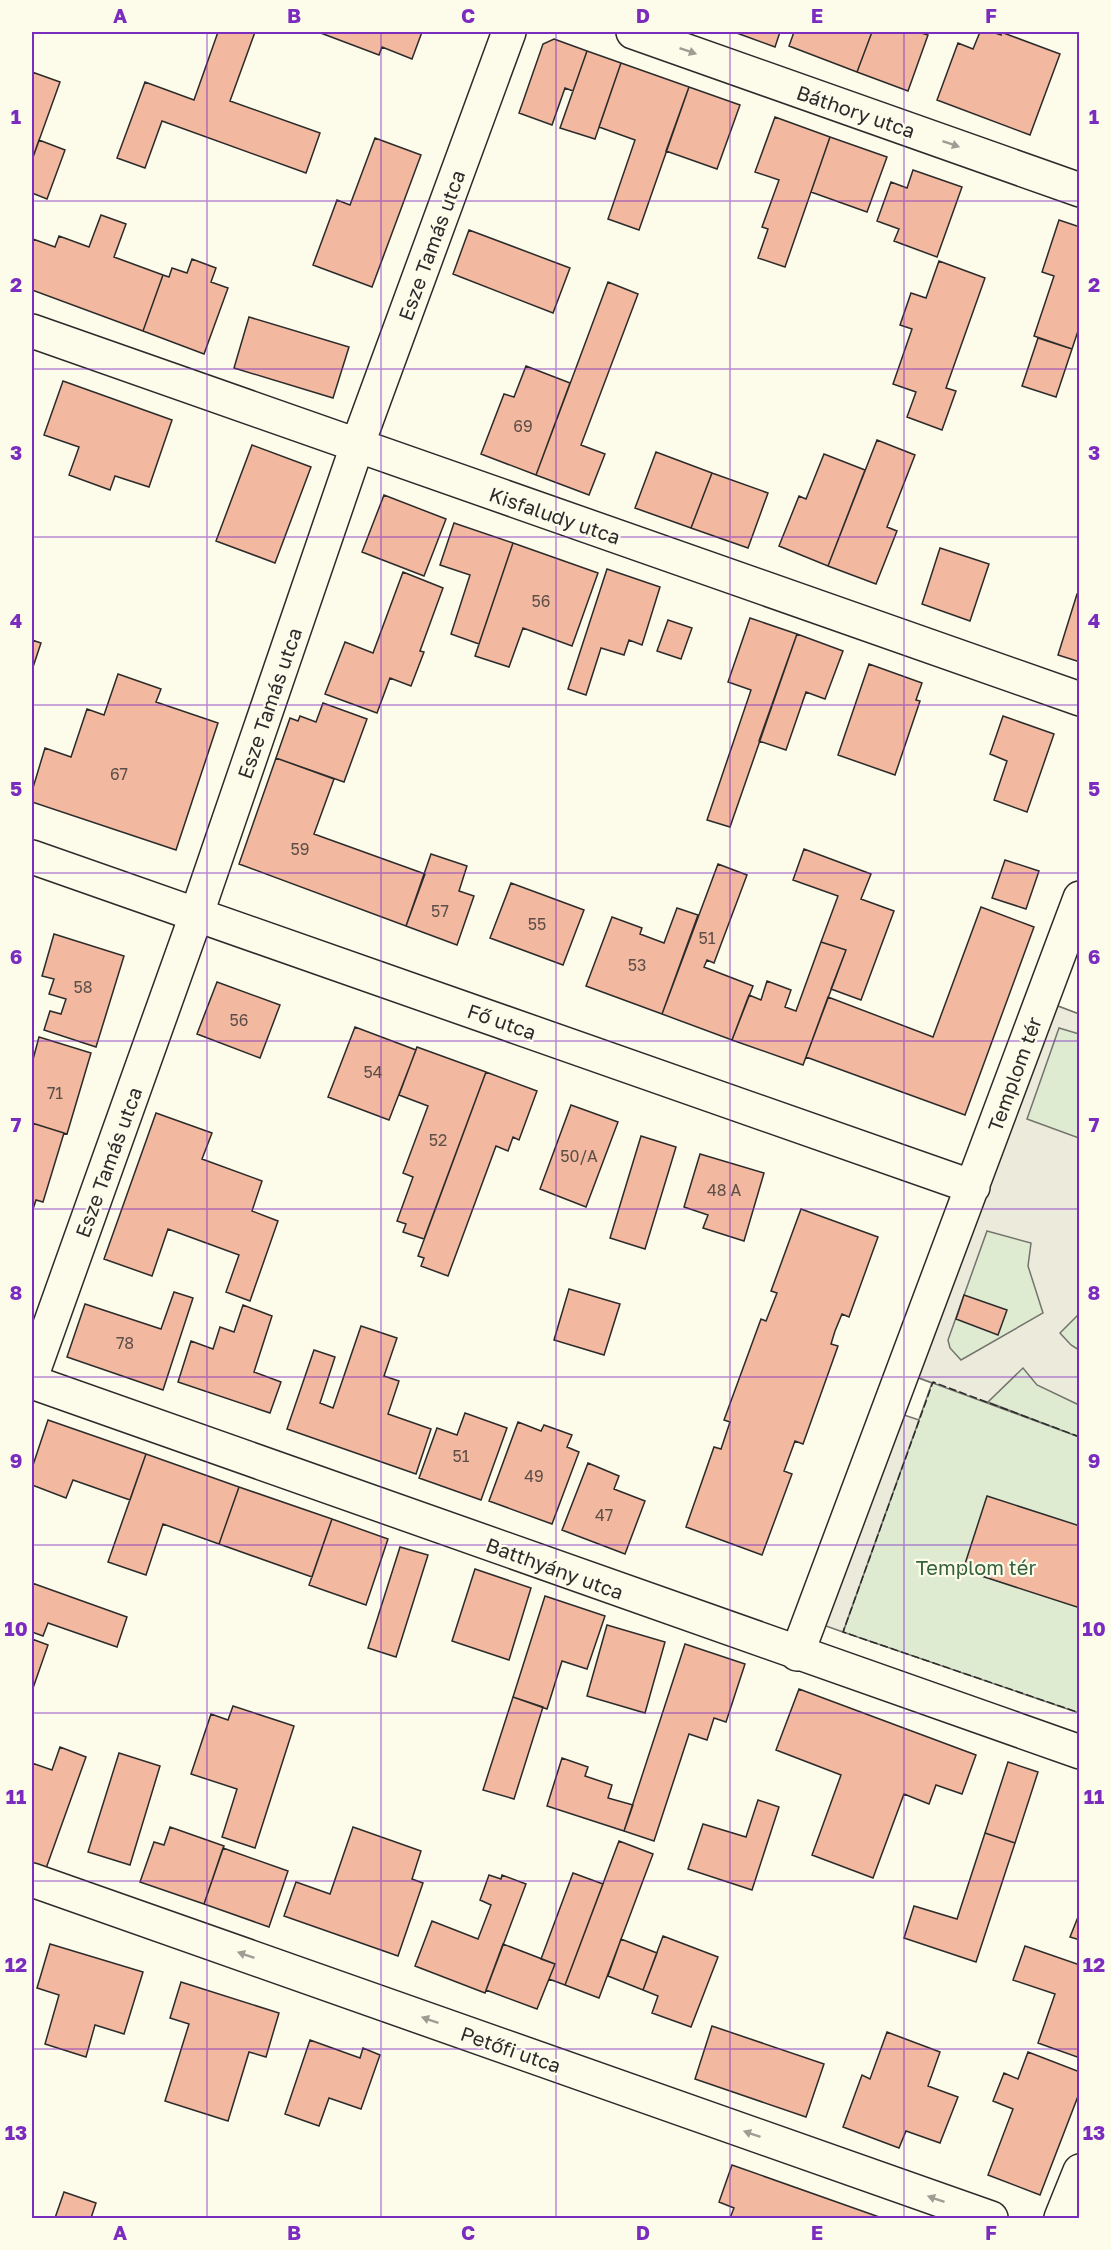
<svg xmlns="http://www.w3.org/2000/svg" width="1111" height="2250" viewBox="0 0 1111 2250" font-family="'Golos Text',sans-serif">
<style>
.green{fill:#deebd1;stroke:#74746e;stroke-width:1.5}
.parking{fill:#eceadb;stroke:#74746e;stroke-width:1.5;fill-rule:evenodd}
.building{fill:#f2b8a0;stroke:#2b2b2b;stroke-width:1.5}
.lines{fill:none;stroke-linecap:round;stroke-linejoin:round}
.minor-casing{stroke:#2b2b2b;stroke-width:36}
.minor{stroke:#fdfbea;stroke-width:33}
.fence{stroke:#2b2b2b;stroke-width:1.5;stroke-dasharray:8 3;stroke-linecap:butt}
.oneway{fill:#9e9d94}
.grid{fill:none;stroke:#7b2cbf;stroke-width:1.5;stroke-opacity:0.55}
.labels{text-anchor:middle;dominant-baseline:central;stroke-width:4.5;stroke-linejoin:round;paint-order:stroke}
.number-label{font-size:16px;fill:#5d4e48}
.street-label{font-size:20px;fill:#2b2b2b;stroke:#fdfbea}
.park-label{font-size:20px;fill:#34623c;stroke:#fdfbea}
.neatline{fill:none;stroke:#7b2cbf;stroke-width:2}
.grid-label{font-size:20px;text-anchor:middle;font-weight:bold;fill:#7b2cbf}
</style>
<rect width="100%" height="100%" fill="#fdfbea"/>
<path class="green" d="M1042,1000L1079,1014V1713L843,1632L932,1383L903,1372Z"/>
<path class="parking" d="M1042,1000L1079,1014V1034L1059,1028L1027,1119L1079,1138V1314L1060,1333L1071,1345L1079,1350V1405L1037,1385L1023,1368L988,1402L1079,1437L903,1372ZM987,1231L1031,1243L1028,1266L1043,1313L961,1360L950,1348L948,1340Z
M889,1410L919,1420L843,1632L809,1620Z"/>
<path class="building" d="M218,32H255L230,101L320,133L306,173L162,121L145,168L117,158L145,82L194,100Z
M318,32H422L412,59L382,47L379,55Z
M734,32H780L775,47Z
M794,32H872L857,72L789,46Z
M872,32H918L928,35L908,91L857,72Z
M980,32H992L1001,35V32L1060,54L1030,135L937,100L958,43L973,49Z
M554,39L587,51L573,91L565,88L552,125L519,113L543,44Z
M587,51L621,63L595,139L560,128Z
M621,63L689,87L639,230L608,219L635,140L599,127Z
M32,72L60,82L32,160Z
M689,87L740,105L717,169L666,151Z
M775,117L830,137L785,267L758,258L768,229L762,227L779,180L755,172Z
M830,137L887,157L867,212L811,192Z
M375,138L421,155L372,287L313,265L337,200L350,205Z
M39,140L65,150L47,199L32,193V160Z
M913,170L962,187L937,257L894,241L899,229L877,221L891,182L907,188Z
M101,215L126,224L114,257L163,275L143,331L32,290V244L33,239L55,247L59,236L89,247Z
M1059,220L1080,227V325L1072,349L1034,336L1054,276L1042,272Z
M469,230L570,268L553,313L453,274Z
M192,259L216,268L211,282L228,288L204,354L143,331L163,275L169,277L172,268L187,273Z
M939,261L985,278L946,388L956,391L942,430L907,417L916,392L893,384L912,329L900,325L911,293L926,298Z
M608,282L638,294L581,445L605,454L589,495L536,475Z
M249,317L349,347L333,398L234,368Z
M1038,338L1072,349L1056,397L1022,386Z
M526,366L570,383L536,475L481,454L504,394L514,397Z
M63,381L172,420L149,487L115,476L110,490L69,475L79,447L44,435Z
M877,440L915,455L887,527L897,531L876,584L828,566Z
M252,445L311,467L275,563L216,541Z
M656,452L712,473L691,528L635,508Z
M824,454L865,470L828,566L779,546L799,496L806,499Z
M712,473L768,493L748,548L691,528Z
M384,495L446,519L424,576L362,552Z
M454,523L513,543L479,644L451,634L470,575L440,565Z
M513,543L598,573L572,646L523,628L509,667L475,656Z
M940,548L989,564L970,621L922,604Z
M607,569L660,587L642,645L629,640L624,655L601,648L586,695L568,689Z
M403,572L443,588L420,651L424,652L411,686L390,678L377,713L325,694L345,642L373,653Z
M1077,594H1080V662L1058,655Z
M750,618L797,634L730,827L707,820L751,690L728,682Z
M668,620L692,628L681,659L657,651Z
M797,634L843,651L825,699L806,692L786,750L759,741Z
M32,640L41,643L32,670Z
M869,664L922,683L916,700L920,701L895,775L838,755Z
M118,674L161,689L156,702L218,723L176,850L32,802V791L45,748L71,757L87,709L104,715Z
M323,703L367,719L344,782L276,758L290,718L298,721L300,716L316,722Z
M1003,716L1054,734L1027,812L994,800L1007,761L990,754Z
M276,758L334,779L314,834L425,874L406,926L239,864Z
M804,849L871,874L861,899L894,911L861,1000L831,989L846,950L821,942L838,896L793,880Z
M431,854L467,866L459,891L474,896L457,945L406,926Z
M1005,860L1039,871L1026,909L992,898Z
M718,864L747,875L714,963L707,960L704,967L753,986L732,1040L662,1014Z
M511,883L584,910L563,965L490,938Z
M981,907L1034,927L965,1115L806,1057L828,997L933,1037Z
M677,908L698,915L662,1014L586,986L612,917L642,928L640,934L664,943Z
M54,934L124,956L96,1047L44,1030L50,1011L61,1014L66,999L49,994L54,979L42,976Z
M821,942L846,950L803,1065L732,1040L749,995L761,1000L767,981L791,990L785,1007L796,1011Z
M217,982L280,1005L260,1058L197,1034Z
M355,1027L416,1050L389,1120L328,1097Z
M39,1037L91,1053L67,1134L32,1123V1063Z
M417,1047L486,1072L424,1239L403,1232L406,1224L397,1221L413,1177L403,1173L428,1106L399,1095Z
M486,1072L537,1091L519,1140L513,1137L508,1151L496,1146L448,1276L421,1266L424,1258L418,1256Z
M571,1105L618,1122L586,1207L540,1189Z
M156,1113L212,1133L202,1159L262,1181L252,1211L278,1221L250,1301L226,1292L239,1255L168,1229L152,1276L104,1259Z
M32,1123L64,1133L43,1202L36,1200L33,1209L32,1208Z
M641,1136L676,1147L645,1249L610,1238Z
M700,1154L764,1173L744,1241L703,1228L708,1215L684,1207Z
M801,1209L878,1237L849,1317L842,1314L835,1331L831,1344L838,1346L803,1444L795,1441L784,1471L792,1474L762,1555L686,1527L714,1447L721,1449L730,1422L724,1420L761,1319L766,1321L777,1293L771,1291Z
M569,1289L620,1304L604,1355L554,1340Z
M174,1292L193,1298L163,1390L67,1357L85,1304L161,1329Z
M964,1295L1007,1310L998,1335L956,1319Z
M243,1305L272,1316L254,1372L281,1382L270,1413L178,1382L191,1341L213,1349L220,1327L234,1332Z
M361,1326L397,1338L384,1376L399,1381L388,1414L431,1429L416,1474L287,1429L314,1350L335,1357L320,1403L333,1408Z
M465,1413L507,1428L481,1500L419,1478L437,1428L457,1435Z
M48,1420L146,1454L130,1500L73,1480L66,1498L32,1485V1468Z
M518,1422L541,1431L544,1425L572,1435L567,1447L579,1452L552,1524L489,1501Z
M146,1454L239,1487L219,1544L163,1524L146,1575L108,1562Z
M588,1463L619,1476L614,1489L645,1501L625,1554L562,1530Z
M239,1487L332,1519L312,1577L219,1544Z
M987,1496L1080,1526V1608L963,1570Z
M332,1519L388,1539L366,1605L309,1585Z
M400,1547L428,1555L396,1657L368,1648Z
M475,1569L531,1588L509,1660L452,1641Z
M32,1583L127,1617L117,1647L48,1623L43,1636L32,1632Z
M545,1596L605,1616L587,1669L562,1661L547,1709L513,1697Z
M607,1625L665,1642L645,1713L587,1696Z
M32,1639L48,1645L32,1691Z
M685,1644L745,1664L726,1722L714,1718L707,1740L689,1734L654,1841L624,1831Z
M799,1689L976,1755L962,1794L936,1785L929,1804L904,1794L873,1878L812,1855L841,1775L776,1750Z
M513,1697L543,1707L514,1799L483,1790Z
M233,1706L294,1726L255,1848L222,1837L237,1789L191,1774L211,1714L228,1720Z
M60,1747L86,1757L44,1874L32,1869V1763L52,1770Z
M119,1753L160,1766L130,1865L88,1852Z
M562,1758L588,1767L585,1776L612,1785L608,1798L633,1805L624,1831L547,1806Z
M1008,1762L1038,1772L1015,1843L985,1833Z
M758,1800L779,1807L752,1890L688,1869L703,1824L746,1837Z
M170,1827L224,1846L204,1904L140,1882L154,1842L164,1845Z
M353,1827L421,1851L412,1879L423,1883L398,1956L284,1916L296,1882L330,1894Z
M985,1833L1015,1843L976,1962L904,1938L914,1906L957,1919Z
M619,1841L653,1854L599,1998L565,1985Z
M223,1848L288,1871L269,1927L204,1904Z
M573,1873L603,1884L565,1985L549,1979L555,1964L541,1959Z
M489,1875L501,1879L502,1875L526,1884L485,1993L415,1966L432,1921L478,1939L491,1905L480,1900Z
M1080,1912V1940L1070,1937Z
M663,1936L718,1957L691,2027L652,2013L658,1996L643,1990Z
M621,1939L657,1953L643,1990L608,1976Z
M50,1944L143,1972L124,2034L95,2025L86,2057L45,2044L59,1995L37,1988Z
M503,1944L555,1964L537,2009L486,1990Z
M1025,1946L1080,1965V2058L1038,2043L1055,1994L1013,1980Z
M181,1982L279,2013L266,2057L249,2052L228,2121L165,2101L189,2024L170,2018Z
M712,2026L824,2064L806,2117L695,2079Z
M887,2032L940,2052L928,2086L958,2097L940,2143L906,2131L899,2148L843,2127L862,2075L870,2079Z
M310,2040L360,2058L363,2048L380,2055L361,2109L329,2098L319,2126L285,2114Z
M1028,2052L1080,2072V2091L1040,2195L988,2175L1013,2109L993,2101L1004,2073L1018,2079Z
M732,2165L882,2218H730L734,2208L719,2202Z
M64,2192L96,2203L91,2218H55Z"/>
<g class="lines">
<defs>
<path id="minor" d="M633,32L1080,190
M32,331L1080,699
M32,857L973,1187
M32,1375L197,913L357,446L509,32
M32,1382L1080,1752
M797,1654L1080,898
M32,1880L991,2218
M1061,2218L1080,2171"/>
</defs>
<use href="#minor" class="minor-casing"/>
<use href="#minor" class="minor"/>
<path class="fence" d="M1080,1437L933,1382L843,1632L1080,1713"/>
</g>
<defs><path id="oneway-solid" d="M-6-.8H1V-3.2L6.5 0L1 3.2V.8H-6Z" transform="scale(1.5)"/></defs>
<g class="oneway">
<use href="#oneway-solid" transform="translate(688 51) rotate(19)"/>
<use href="#oneway-solid" transform="translate(951 144) rotate(19)"/>
<use href="#oneway-solid" transform="translate(246 1955) rotate(-161)"/>
<use href="#oneway-solid" transform="translate(430 2020) rotate(-161)"/>
<use href="#oneway-solid" transform="translate(752 2134) rotate(-161)"/>
<use href="#oneway-solid" transform="translate(936 2199) rotate(-161)"/>
</g>
<path class="grid" d="M207,32V2218M381,32V2218M556,32V2218M730,32V2218M904,32V2218M32,201H1080M32,369H1080M32,537H1080M32,705H1080M32,873H1080M32,1041H1080M32,1209H1080M32,1377H1080M32,1545H1080M32,1713H1080M32,1881H1080M32,2049H1080"/>
<g class="labels">
<g class="number-label">
<text x="523" y="426">69</text>
<text x="541" y="601">56</text>
<text x="119" y="774">67</text>
<text x="300" y="849">59</text>
<text x="440" y="911">57</text>
<text x="537" y="924">55</text>
<text x="707" y="938">51</text>
<text x="637" y="965">53</text>
<text x="83" y="987">58</text>
<text x="239" y="1020">56</text>
<text x="373" y="1072">54</text>
<text x="55" y="1093">71</text>
<text x="438" y="1140">52</text>
<text x="579" y="1156">50/A</text>
<text x="724" y="1190">48 A</text>
<text x="125" y="1343">78</text>
<text x="461" y="1456">51</text>
<text x="534" y="1476">49</text>
<text x="604" y="1515">47</text>
</g>
<g class="street-label">
<text transform="translate(856 111) rotate(19)">Báthory utca</text>
<text transform="translate(431 245) rotate(-70)">Esze Tamás utca</text>
<text transform="translate(555 515) rotate(19)">Kisfaludy utca</text>
<text transform="translate(269 703) rotate(-71)">Esze Tamás utca</text>
<text transform="translate(502 1021) rotate(19)">Fő utca</text>
<text transform="translate(1014 1074) rotate(-70)">Templom tér</text>
<text transform="translate(108 1162) rotate(-70)">Esze Tamás utca</text>
<text transform="translate(555 1568) rotate(20)">Batthyány utca</text>
<text transform="translate(511 2049) rotate(19)">Petőfi utca</text>
</g>
<g class="park-label">
<text x="976" y="1567">Templom tér</text>
</g>
</g>
<rect width="1111" height="2250" fill="none" stroke="#fdfbea" stroke-width="66"/>
<rect x="33" y="33" width="1045" height="2184" class="neatline"/>
<g class="grid-label">
<text x="120" y="23">A</text>
<text x="294" y="23">B</text>
<text x="468" y="23">C</text>
<text x="643" y="23">D</text>
<text x="817" y="23">E</text>
<text x="991" y="23">F</text>
<text x="16" y="124">1</text>
<text x="1094" y="124">1</text>
<text x="16" y="292">2</text>
<text x="1094" y="292">2</text>
<text x="16" y="460">3</text>
<text x="1094" y="460">3</text>
<text x="16" y="628">4</text>
<text x="1094" y="628">4</text>
<text x="16" y="796">5</text>
<text x="1094" y="796">5</text>
<text x="16" y="964">6</text>
<text x="1094" y="964">6</text>
<text x="16" y="1132">7</text>
<text x="1094" y="1132">7</text>
<text x="16" y="1300">8</text>
<text x="1094" y="1300">8</text>
<text x="16" y="1468">9</text>
<text x="1094" y="1468">9</text>
<text x="16" y="1636">10</text>
<text x="1094" y="1636">10</text>
<text x="16" y="1804">11</text>
<text x="1094" y="1804">11</text>
<text x="16" y="1972">12</text>
<text x="1094" y="1972">12</text>
<text x="16" y="2140">13</text>
<text x="1094" y="2140">13</text>
<text x="120" y="2240">A</text>
<text x="294" y="2240">B</text>
<text x="468" y="2240">C</text>
<text x="643" y="2240">D</text>
<text x="817" y="2240">E</text>
<text x="991" y="2240">F</text>
</g>
</svg>
